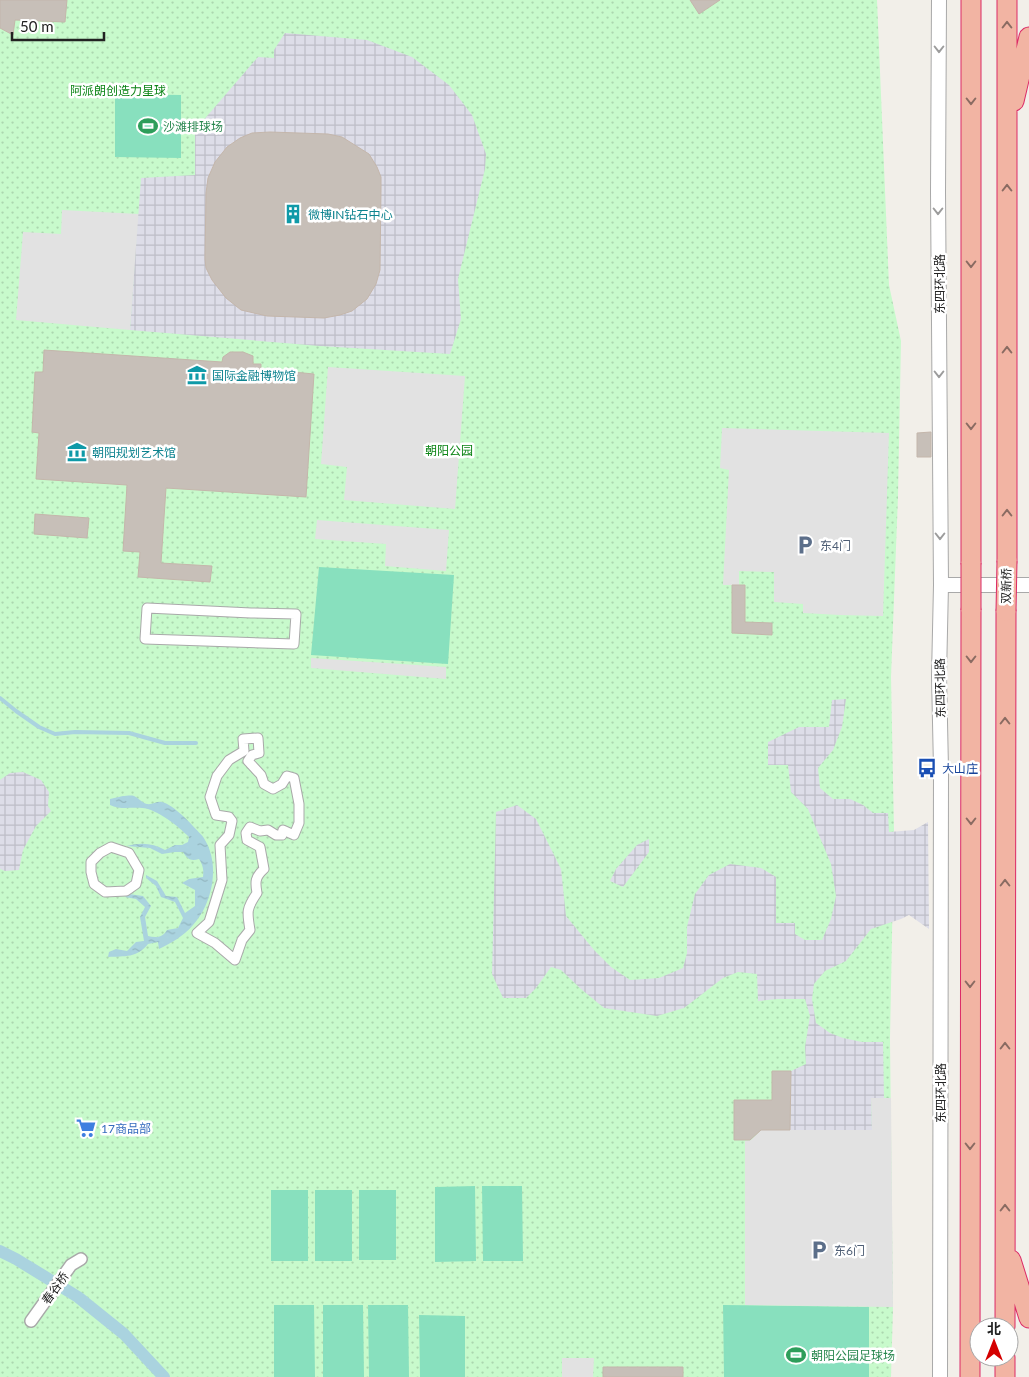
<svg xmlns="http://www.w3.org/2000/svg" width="1029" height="1377" viewBox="0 0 1029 1377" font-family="Lato,'Noto Sans SC',sans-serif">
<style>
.park{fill:url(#park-dots)}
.pitch{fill:#88e0be}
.parking{fill:#e2e2e2}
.plaza{fill:url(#plaza-grid)}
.water{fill:url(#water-ripples)}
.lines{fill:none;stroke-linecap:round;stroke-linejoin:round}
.stream{stroke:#aad3df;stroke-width:4}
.canal{stroke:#aad3df;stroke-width:12}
.building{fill:#c7bfb8;stroke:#c4b6ab}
.pedestrian-casing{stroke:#a9a9a9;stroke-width:11}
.minor-casing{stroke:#a9a9a9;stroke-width:14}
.tertiary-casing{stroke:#a9a9a9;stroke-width:16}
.trunk-casing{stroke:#dc2a67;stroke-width:21}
.pedestrian{stroke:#fff;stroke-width:9}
.minor{stroke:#fff;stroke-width:11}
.tertiary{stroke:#fff;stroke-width:14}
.trunk{stroke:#f2b4a3;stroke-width:19}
.trunk-bridge-casing{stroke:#dc2a67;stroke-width:21;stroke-linecap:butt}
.trunk-bridge{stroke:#f2b4a3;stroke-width:19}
.oneway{stroke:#8a6b62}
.oneway2{stroke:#9c9c9c}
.labels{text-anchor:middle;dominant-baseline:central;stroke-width:5;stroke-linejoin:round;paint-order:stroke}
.park-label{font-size:12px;fill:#0c8416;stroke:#fff}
.leisure-label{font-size:12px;fill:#27864d;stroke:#fff;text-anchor:start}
.culture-label{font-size:12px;fill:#0d838f;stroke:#fff;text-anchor:start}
.street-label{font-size:12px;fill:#222;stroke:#fff}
.service-label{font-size:12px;fill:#4e5e75;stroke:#fff;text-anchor:start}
.transit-label{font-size:12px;fill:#164399;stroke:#fff;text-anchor:start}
.shop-label{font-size:12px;fill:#366cbe;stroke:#fff;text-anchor:start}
</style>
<defs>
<pattern id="park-dots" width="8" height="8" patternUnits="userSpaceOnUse" patternTransform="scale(1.25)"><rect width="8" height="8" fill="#c8facc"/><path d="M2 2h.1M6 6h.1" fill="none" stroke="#acd6af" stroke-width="1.8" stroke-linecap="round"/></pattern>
<pattern id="plaza-grid" width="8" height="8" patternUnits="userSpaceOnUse" patternTransform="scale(1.25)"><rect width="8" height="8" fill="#dddde8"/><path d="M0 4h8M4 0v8" fill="none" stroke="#bdbdc7"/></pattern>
<pattern id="water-ripples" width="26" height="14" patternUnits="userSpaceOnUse" patternTransform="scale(1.25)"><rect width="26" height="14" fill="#aad3df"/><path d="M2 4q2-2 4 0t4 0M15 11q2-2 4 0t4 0" fill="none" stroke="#92b5bf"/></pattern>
</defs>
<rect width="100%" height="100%" fill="#f2efe9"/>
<path class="park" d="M0,0H877L889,285L901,341L898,496L891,677L894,831L890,1039L893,1307L891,1377H0Z"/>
<path class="pitch" d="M115,94L181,95V158L115,157Z
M319,567L454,575L448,664L311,655Z
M475,1186L476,1261L435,1262V1187Z
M482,1186H522L523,1261H483Z
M271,1190H308V1261H271Z
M315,1190H352V1261H315Z
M359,1190H396V1260H359Z
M274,1305H314L315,1377H274Z
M323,1305H363L364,1377H323Z
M368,1305H408L409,1377H369Z
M723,1305L869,1307V1377H724Z
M419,1315L465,1316V1377H420Z"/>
<path class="parking" d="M62,210L139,214L130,330L16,320L23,232L61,234Z
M328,367L465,376L455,509L344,500L347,467L321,464Z
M722,428L889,433L883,616L840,615L803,613V604L774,602V572L739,571V585H723L729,470L720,468Z
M317,520L449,530L446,571L385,566L386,544L315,539Z
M311,658L446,667V679L311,668Z
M871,1098H891L893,1307L745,1305V1141L751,1140L761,1130L872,1129Z
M562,1358H594L593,1377H562Z"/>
<path class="plaza" d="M285,33L367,40L412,57L449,85L472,115L486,154L485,169L458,279L461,319L450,354L320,346L130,330L141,178L195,175V130L258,57L274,58V50Z
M846,699L842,727L833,750L818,768L820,788L833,799H850L863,805L873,813H888L889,832L914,830L928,822L929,929L909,915L901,919L871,929L846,961L825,971L814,984L812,999L816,1023L830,1033L843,1038L862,1042H883L884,1098H871L872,1130H790L791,1071L806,1064L805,1047L810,1016L805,999H778L758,1001L757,974L738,972L723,978L684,1008L657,1016L604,1008L581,989L561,970L551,967L536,988L526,998H503L492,974L496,812L517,805L536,819L561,869L566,916L594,950L611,967L630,980L659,978L683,968L687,953V927L695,894L709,875L730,864L761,868L776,877V923H795V934L805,940H822L831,919L836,896L831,864L808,809L791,792L788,765H768V742L799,727H829L832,700Z
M23,772L41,780L49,792L48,806L51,811L36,826L23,850L19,870L5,871L0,869V780L10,773Z
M649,839V852L623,887L610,881L616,869L637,845Z"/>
<path class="water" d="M123,796C126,796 131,795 134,796C139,798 142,803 147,804C152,805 157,801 162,802C171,804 186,818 192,825C196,830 202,834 205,840C220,865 213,903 193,925C184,936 171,943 159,949L158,942L148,944C137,958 125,956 108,957L109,952L116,949L127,951L136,942L144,941L140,917L145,907L136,899L125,897L129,894L143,896L151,906L145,917L148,936C155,938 163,938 167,930L178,928L183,918L175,902L161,897L156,886L146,878V875L157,881L166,896L177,897L185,913L195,906V890L182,883L189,879L203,877C204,871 203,865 199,859C191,861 188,860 183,852H175L162,854L150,848L127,846C141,842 153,843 165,850L175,845H182L188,842L189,837C178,826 157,809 142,808C131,807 120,810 110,805V799Z"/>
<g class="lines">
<path class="stream" d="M0,698L16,711L39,727L55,734L75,732L129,733L165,743H196"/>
<path class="canal" d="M0,1251L16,1259L78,1297L124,1334L164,1377"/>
</g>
<path class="building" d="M0,0H67L65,22L15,20L13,35L0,28Z
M690,0H720L699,14Z
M270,132L328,134L342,137L369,154L377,167L381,177V188L380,270L376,284L367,299L352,311L340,315L324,318L267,316L241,310L226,298L212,280L206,268L205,259L206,193L208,178L215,162L227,147L240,138L252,133Z
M44,350L222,362L223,357L230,352H243L253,356V364H261V369L314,374L306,497L166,488L161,563L212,566L210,582L138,577L140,552L123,551L127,485L36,479L39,433L32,432L35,372H43Z
M931,432V457H917V433Z
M35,514L89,518L87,538L34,534Z
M732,585H745V622L772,623V635L732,633Z
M772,1071H791L790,1130H761L750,1140H734V1100H772Z
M603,1367H683V1377H603Z"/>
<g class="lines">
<defs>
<path id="pedestrian" d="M147,608L251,613L296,614L294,644L145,639Z
M258,738L259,753L252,755L248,761L261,775L264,784L273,789L282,784L287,776L294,778L299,804V823L294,835L283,830L282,835H276L268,830L260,831L250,827L246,833L247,840L260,847L264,869C255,877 255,882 257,893C246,909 247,912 250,930L242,940L235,960L215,943L197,933L209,922L222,880L220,845L229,835L232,821L229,817L216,815L210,797L217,776L229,760L244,751L243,739Z
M111,847L129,853L139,870L136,884L126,891L105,892L94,884L91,872V862L100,853Z"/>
<path id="minor" d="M31,1321L71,1265L81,1259"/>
<path id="tertiary" d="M939,0L938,192L941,585L939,676L941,768L940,1377
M941,585H1029"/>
<path id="trunk" d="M971,0V563
M1007,0V561
M1014,101L1029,37
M1011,1260L1029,1318
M1005,1327L1006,611
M970,1377L971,610
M1005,1377V1357"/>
</defs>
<use href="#pedestrian" class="pedestrian-casing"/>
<use href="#minor" class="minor-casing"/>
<use href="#tertiary" class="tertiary-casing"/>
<use href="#trunk" class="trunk-casing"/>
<use href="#pedestrian" class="pedestrian"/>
<use href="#minor" class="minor"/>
<use href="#tertiary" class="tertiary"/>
<use href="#trunk" class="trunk"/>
<defs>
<path id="trunk-bridge" d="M971,563V610
M1006,611L1007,561"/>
</defs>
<use href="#trunk-bridge" class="trunk-bridge-casing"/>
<use href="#trunk-bridge" class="trunk-bridge"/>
</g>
<defs><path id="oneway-chevron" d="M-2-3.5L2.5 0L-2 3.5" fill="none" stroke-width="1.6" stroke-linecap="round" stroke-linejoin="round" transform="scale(1.25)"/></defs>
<g class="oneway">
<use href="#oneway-chevron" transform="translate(1007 25) rotate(-90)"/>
<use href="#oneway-chevron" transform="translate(971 101) rotate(90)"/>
<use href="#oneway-chevron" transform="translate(1007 188) rotate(-90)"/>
<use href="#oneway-chevron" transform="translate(971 264) rotate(90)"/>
<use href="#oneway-chevron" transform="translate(1007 350) rotate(-90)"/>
<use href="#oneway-chevron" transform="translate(971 426) rotate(90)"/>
<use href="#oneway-chevron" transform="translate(1007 513) rotate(-90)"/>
<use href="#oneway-chevron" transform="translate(971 659) rotate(90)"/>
<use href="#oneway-chevron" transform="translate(1005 721) rotate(-90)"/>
<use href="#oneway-chevron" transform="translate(971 821) rotate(90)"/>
<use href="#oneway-chevron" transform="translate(1005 883) rotate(-90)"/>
<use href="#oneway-chevron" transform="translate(970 984) rotate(90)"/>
<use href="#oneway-chevron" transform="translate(1005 1046) rotate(-90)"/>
<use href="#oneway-chevron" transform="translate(970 1146) rotate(90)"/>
<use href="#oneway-chevron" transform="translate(1005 1208) rotate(-90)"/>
</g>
<g class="oneway2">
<use href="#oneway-chevron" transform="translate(939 49) rotate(90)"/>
<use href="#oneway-chevron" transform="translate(938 211) rotate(90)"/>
<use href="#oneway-chevron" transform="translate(939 374) rotate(90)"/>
<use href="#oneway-chevron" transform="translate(940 536) rotate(90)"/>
</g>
<defs>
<symbol id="stadium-bare" viewBox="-9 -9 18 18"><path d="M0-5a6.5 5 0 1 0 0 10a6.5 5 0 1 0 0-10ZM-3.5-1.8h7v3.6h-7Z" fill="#2e9e5b" stroke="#fff" stroke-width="2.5" paint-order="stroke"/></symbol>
<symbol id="building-bare" viewBox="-9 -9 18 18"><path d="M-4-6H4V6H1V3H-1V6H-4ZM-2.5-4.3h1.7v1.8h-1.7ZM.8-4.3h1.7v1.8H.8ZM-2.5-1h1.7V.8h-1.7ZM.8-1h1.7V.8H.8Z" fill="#0f9aa8" stroke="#fff" stroke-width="2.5" paint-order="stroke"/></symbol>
<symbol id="museum-bare" viewBox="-9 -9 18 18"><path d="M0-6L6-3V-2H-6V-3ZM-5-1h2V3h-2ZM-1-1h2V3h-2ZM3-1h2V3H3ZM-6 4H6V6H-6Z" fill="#0f9aa8" stroke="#fff" stroke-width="2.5" paint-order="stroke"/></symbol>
<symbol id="parking-bare" viewBox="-9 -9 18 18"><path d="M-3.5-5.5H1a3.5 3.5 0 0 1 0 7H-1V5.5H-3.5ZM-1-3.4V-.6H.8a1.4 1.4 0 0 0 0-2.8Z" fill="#5c6f8a" stroke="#fff" stroke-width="2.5" paint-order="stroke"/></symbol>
<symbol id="bus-bare" viewBox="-9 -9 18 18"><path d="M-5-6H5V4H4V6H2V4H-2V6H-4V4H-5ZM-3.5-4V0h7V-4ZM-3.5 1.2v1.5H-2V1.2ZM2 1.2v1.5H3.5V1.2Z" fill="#1a4fb4" stroke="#fff" stroke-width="2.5" paint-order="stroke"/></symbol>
<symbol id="supermarket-bare" viewBox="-9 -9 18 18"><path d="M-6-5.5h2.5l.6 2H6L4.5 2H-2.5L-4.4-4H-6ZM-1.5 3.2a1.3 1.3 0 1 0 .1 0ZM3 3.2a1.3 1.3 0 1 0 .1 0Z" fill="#3f7fe0" stroke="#fff" stroke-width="2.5" paint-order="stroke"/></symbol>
</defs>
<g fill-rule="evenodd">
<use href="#stadium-bare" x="134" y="112" width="28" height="28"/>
<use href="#building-bare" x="279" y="200" width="28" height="28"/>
<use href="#museum-bare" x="183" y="361" width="28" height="28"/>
<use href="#museum-bare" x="63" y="438" width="28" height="28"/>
<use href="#parking-bare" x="791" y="531" width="28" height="28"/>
<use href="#bus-bare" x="913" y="754" width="28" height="28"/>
<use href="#supermarket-bare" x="72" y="1114" width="28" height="28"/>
<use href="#parking-bare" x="805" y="1236" width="28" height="28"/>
<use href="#stadium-bare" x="782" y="1341" width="28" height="28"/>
</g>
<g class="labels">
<g class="park-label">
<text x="118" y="90">阿派朗创造力星球</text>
<text x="449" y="450">朝阳公园</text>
</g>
<g class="leisure-label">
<text x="163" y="126">沙滩排球场</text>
<text x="811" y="1355">朝阳公园足球场</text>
</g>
<g class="culture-label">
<text x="308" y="214">微博IN钻石中心</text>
<text x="212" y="375">国际金融博物馆</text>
<text x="92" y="452">朝阳规划艺术馆</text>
</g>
<g class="street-label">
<text transform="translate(939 284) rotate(-90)">东四环北路</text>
<text transform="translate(1006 586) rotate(-89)">双新桥</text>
<text transform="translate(940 688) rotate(-91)">东四环北路</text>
<text transform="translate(940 1093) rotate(-90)">东四环北路</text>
<text transform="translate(55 1288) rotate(-55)">春谷桥</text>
</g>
<g class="service-label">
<text x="820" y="545">东4门</text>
<text x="834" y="1250">东6门</text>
</g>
<g class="transit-label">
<text x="942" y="768">大山庄</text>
</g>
<g class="shop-label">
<text x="101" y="1128">17商品部</text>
</g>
</g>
<g transform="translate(994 1342)"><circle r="24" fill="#ffffff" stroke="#a7a7a7"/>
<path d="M0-4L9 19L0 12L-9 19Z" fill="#d40000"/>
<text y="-8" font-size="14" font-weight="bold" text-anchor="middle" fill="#222222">北</text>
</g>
<path d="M12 32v8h92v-8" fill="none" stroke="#222222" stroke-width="2.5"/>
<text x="20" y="32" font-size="15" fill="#222222" stroke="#ffffff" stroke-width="4" paint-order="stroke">50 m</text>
</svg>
